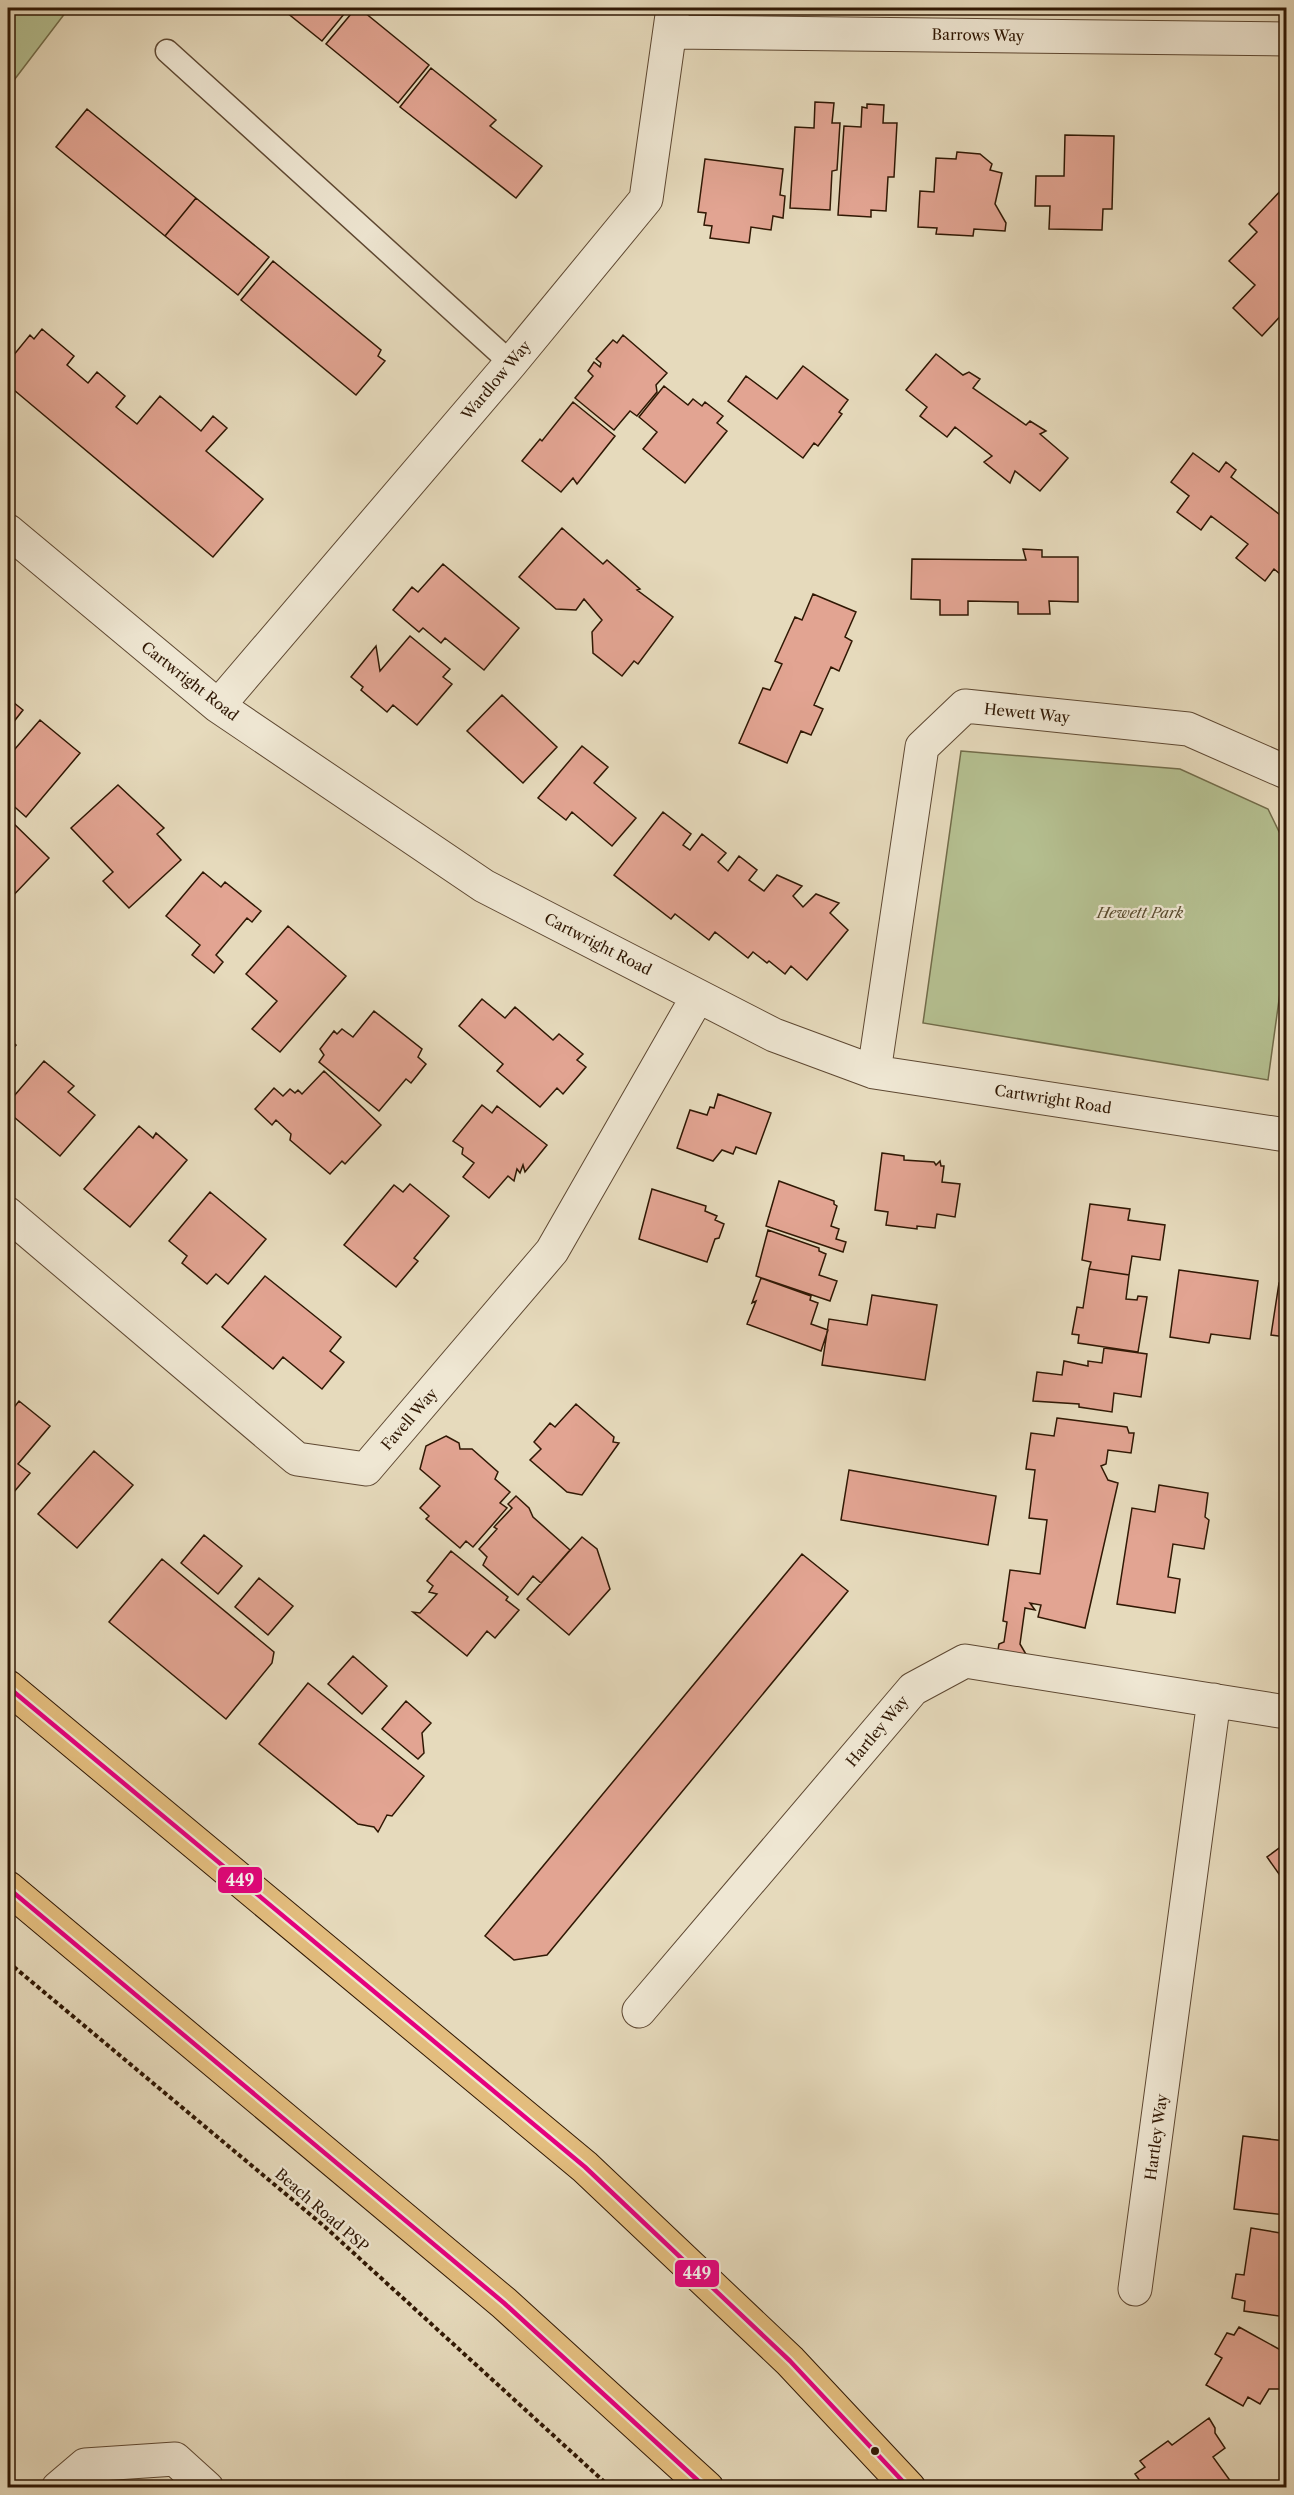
<svg xmlns="http://www.w3.org/2000/svg" width="1294" height="2495" viewBox="0 0 1294 2495" font-family="'Libre Caslon Text',serif">
<style>
.green{fill:#b5c091;stroke:#726c4a;stroke-width:1.5}
.building{fill:#e2a492;stroke:#301804;stroke-width:1.5}
.lines{fill:none;stroke-linecap:round;stroke-linejoin:round}
.service-casing{stroke:#5e4832;stroke-width:25}
.minor-casing{stroke:#5e4832;stroke-width:35}
.primary-casing{stroke:#301804;stroke-width:35}
.path{stroke:#301804;stroke-width:4;stroke-dasharray:4.5 3;stroke-linecap:butt}
.service{stroke:#efe7d3;stroke-width:22}
.minor{stroke:#efe7d3;stroke-width:33}
.primary{stroke:#e3bd7e;stroke-width:33}
.bus-1-casing{stroke:#efe7d3;stroke-width:9}
.bus-1{stroke:#e5007d;stroke-width:4.5}
.bus-dot{fill:#301804;stroke:#efe7d3;stroke-width:2}
.labels{text-anchor:middle;dominant-baseline:central;stroke-width:4.5;stroke-linejoin:round;paint-order:stroke}
.street-label{font-size:15px;fill:#301804;stroke:#efe7d3}
.park-label{font-size:15px;font-style:italic;fill:#584a2e;stroke:#efe7d3}
.line-badge{stroke:#efe7d3;stroke-width:2}
.badge-label{font-size:16px;text-anchor:middle;font-weight:bold;fill:#fff}
</style>
<rect width="100%" height="100%" fill="#e6dabc"/>
<filter id="stains"><feTurbulence type="fractalNoise" baseFrequency=".00333" numOctaves="4"/><feColorMatrix values="0 0 0 0 .2 0 0 0 0 .09 0 0 0 0 .02 0 0 0 .5 -.17"/></filter>
<radialGradient id="worn" r=".72"><stop offset=".6" stop-color="#630" stop-opacity="0"/><stop offset="1" stop-color="#630" stop-opacity=".3"/></radialGradient>
<path class="green" d="M8,8H69L8,88Z
M961,751L1180,769L1268,809L1286,846V949L1268,1080L923,1023Z"/>
<path class="building" d="M281,8H349L322,41Z
M356,8H359L429,65L398,103L326,44Z
M431,68L496,120L490,126L542,166L516,198L400,107Z
M815,102L834,103L832,123H840L837,170L832,171L830,210L790,208L795,127L814,128Z
M867,104L884,105L883,123H897L894,177H888L886,211L871,210V217L838,215L844,126L861,127L862,107L867,108Z
M87,109L196,198L165,236L56,147Z
M1065,135L1114,136L1112,209H1103L1102,230L1049,229L1050,206H1035L1036,176H1064Z
M957,152L980,154L992,164L990,170L1002,173L995,204L1006,223L1005,231L974,229L973,236L936,234L937,228L918,227L920,191L934,192L936,158L956,159Z
M705,159L783,169L780,195L785,196L783,218L773,216L771,230L751,227L749,243L710,238L712,226L704,225L706,213L698,212Z
M1286,185V310L1262,336L1233,308L1255,285L1229,261L1257,232L1249,224Z
M196,198L269,257L238,295L165,236Z
M273,261L381,350L378,356L385,361L356,395L241,300Z
M42,329L74,356L67,365L88,383L97,372L125,396L116,407L137,424L160,396L201,431L213,416L227,428L206,451L263,499L213,557L8,385V362L30,335L34,339Z
M623,335L667,373L656,385L657,392L637,416L630,411L614,430L575,398L593,376L588,371L594,362L600,367L601,363L596,359L613,340L617,343Z
M936,354L963,375L969,372L980,379L973,388L1026,425L1030,421L1046,431L1040,434L1068,458L1040,491L1015,471L1010,483L984,462L992,456L955,427L947,437L920,416L927,407L906,390Z
M803,366L848,400L839,412L842,414L818,446L814,443L803,458L728,401L746,376L777,399Z
M664,386L688,405L693,399L702,406L705,402L723,416L717,423L727,431L685,483L643,449L657,432L639,417Z
M573,402L615,436L577,484L573,478L561,492L522,461L540,439L542,441Z
M1193,453L1219,472L1226,462L1236,470L1231,477L1279,514L1286,510V579L1274,569L1265,581L1236,558L1248,544L1211,516L1201,530L1177,512L1189,496L1171,482Z
M562,528L603,564L607,560L640,589L637,590L673,617L638,664L634,661L622,676L593,653L592,632L602,620L584,599L576,610L556,609L519,577Z
M1023,549L1042,550V557H1078V602L1049,601L1050,614H1018V602L968,601V615H940V600L911,599L912,559L1026,560Z
M443,564L519,628L484,670L445,638L441,643L423,628L419,632L393,610L412,587L418,592Z
M813,594L856,612L845,637L852,641L839,671L831,667L814,705L823,709L811,735L801,731L787,763L739,743L763,688L770,690L782,664L775,661L795,617L802,620Z
M410,636L450,669L443,677L452,684L417,725L393,705L387,712L361,690L363,687L351,677L376,646L380,671Z
M502,695L557,747L523,783L467,731Z
M8,698L23,710L8,729Z
M40,720L80,753L26,817L8,801V757Z
M582,746L608,767L594,783L636,818L612,846L572,812L566,820L538,798Z
M118,785L164,828L157,834L181,860L129,908L103,881L113,872L71,828Z
M663,812L691,834L683,845L690,850L702,834L726,853L718,862L728,871L739,856L757,870L749,880L764,891L777,875L802,886L793,896L803,907L816,894L839,903L830,913L848,930L807,980L791,966L785,974L769,961L767,963L753,952L748,958L715,932L709,940L675,914L671,919L614,875Z
M8,818L49,858L8,901Z
M203,872L221,887L225,882L261,911L252,922L247,918L216,955L223,962L214,973L192,955L200,945L166,916Z
M288,926L346,976L280,1052L252,1029L277,1001L246,974Z
M482,999L505,1018L515,1007L553,1040L559,1034L583,1054L577,1060L586,1067L563,1094L557,1088L540,1107L497,1071L503,1064L459,1026Z
M374,1011L422,1049L418,1057L426,1064L411,1083L406,1079L379,1111L319,1062L324,1055L320,1049L334,1031L337,1034L342,1029L353,1037Z
M8,1038L16,1045L8,1055Z
M44,1061L74,1086L68,1092L95,1115L60,1156L8,1112V1103Z
M324,1071L381,1125L345,1164L342,1161L330,1174L290,1140L291,1134L276,1120L272,1125L255,1109L274,1088L283,1096L290,1089L295,1093L298,1090L302,1094Z
M718,1094L771,1113L756,1154L736,1147L733,1154L722,1150L713,1161L677,1148L690,1110L707,1115L710,1107L714,1108Z
M482,1105L492,1113L497,1106L547,1145L525,1172L523,1165L520,1173L517,1169L514,1181L508,1176L489,1198L463,1177L474,1163L462,1154L463,1148L453,1141Z
M139,1126L153,1138L156,1133L187,1160L130,1227L84,1189Z
M882,1153L904,1156V1160L934,1162L936,1165L940,1161L941,1166H944L942,1182L960,1184L955,1217L937,1214L935,1228L917,1226V1229L886,1225L888,1212L875,1210Z
M779,1181L834,1201V1204L837,1206L831,1226L839,1229L836,1239L846,1242L843,1252L766,1226Z
M410,1184L449,1216L414,1258L418,1261L396,1287L344,1245L394,1185L403,1192Z
M652,1189L706,1206L705,1211L717,1216L715,1220L724,1224L719,1238L715,1239L707,1262L639,1239Z
M210,1192L266,1239L228,1284L216,1274L207,1284L182,1263L187,1256L169,1241Z
M1090,1204L1130,1209L1128,1220L1165,1225L1160,1260L1132,1256L1129,1275L1089,1269L1091,1262L1082,1260Z
M768,1230L819,1248V1251L826,1254L819,1275L837,1281L830,1301L756,1276Z
M1089,1269L1129,1275L1126,1299L1137,1300L1138,1296L1147,1297L1138,1352L1078,1343L1079,1335L1072,1334L1077,1307L1083,1308Z
M1179,1270L1258,1281L1250,1339L1211,1334L1209,1343L1170,1337Z
M265,1276L341,1337L330,1351L344,1362L322,1389L283,1357L273,1369L222,1327Z
M761,1278L811,1296L810,1300L818,1303L811,1324L828,1330L821,1351L747,1324L756,1301L752,1303Z
M1279,1283L1286,1284V1337L1271,1335Z
M872,1295L937,1305L925,1380L822,1365L829,1319L867,1325Z
M1104,1348L1147,1354L1141,1397L1114,1393L1112,1412L1079,1407V1404L1033,1401L1037,1372L1062,1375L1064,1361L1088,1366V1361L1102,1363Z
M19,1401L50,1426L18,1464L30,1473L8,1499V1415Z
M576,1404L614,1437L613,1442L619,1443L582,1495L567,1492L530,1460L541,1449L534,1442L550,1423L555,1427Z
M1057,1418L1127,1427L1129,1433H1134L1131,1453L1108,1450L1106,1464L1101,1466L1108,1480L1118,1483L1085,1628L1038,1617L1041,1605L1030,1603L1035,1610L1025,1608L1020,1644L1027,1656L998,1650L999,1644L1004,1642L1007,1622L1003,1621L1010,1570L1040,1574L1047,1520L1029,1518L1035,1470L1026,1469L1031,1433L1054,1436Z
M446,1436L459,1443L460,1449H472L498,1472L495,1479L510,1492L500,1503L507,1508L473,1547L466,1541L460,1548L426,1519L429,1516L420,1508L440,1486L420,1469L426,1446Z
M94,1451L133,1485L77,1548L38,1514Z
M849,1470L996,1496L988,1545L841,1520Z
M1159,1485L1208,1493L1205,1517L1209,1520L1204,1549L1173,1544L1168,1577L1180,1579L1175,1613L1117,1604L1132,1508L1155,1512Z
M516,1496L529,1508L533,1517L570,1550L541,1583L533,1576L518,1595L483,1565L487,1557L479,1549L497,1529L494,1527L512,1508L508,1504Z
M204,1535L242,1566L218,1594L181,1563Z
M582,1537L597,1549L610,1589L569,1635L527,1599Z
M451,1551L508,1597L506,1600L519,1610L495,1638L487,1631L467,1656L413,1612L420,1613L437,1594L429,1592L433,1586L427,1581Z
M802,1554L848,1591L547,1955L514,1960L485,1936Z
M162,1559L274,1652L272,1663L226,1719L109,1622Z
M259,1578L293,1606L268,1635L235,1607Z
M353,1656L387,1686L362,1714L328,1684Z
M308,1683L424,1776L392,1816L387,1815L378,1832L374,1827L358,1824L259,1744Z
M406,1701L431,1723L422,1733L424,1753L418,1759L382,1729Z
M1286,1843V1884L1267,1857Z
M1243,2136L1286,2141V2215L1234,2209Z
M1251,2228L1286,2234V2317L1244,2311L1245,2301L1232,2298L1236,2274L1244,2275Z
M1239,2327L1286,2353V2389H1269L1260,2404L1248,2397L1243,2406L1206,2385L1222,2358L1215,2354L1227,2333L1234,2335Z
M1209,2418L1215,2428V2433L1225,2448L1213,2457L1234,2486L1145,2488L1135,2474L1145,2467L1140,2461L1168,2441L1172,2445Z"/>
<g class="lines">
<defs>
<path id="service" d="M167,51L511,363"/>
<path id="minor" d="M670,32L1286,39
M8,531L218,706L484,886L774,1035L874,1072L1286,1135
M218,706L511,363L646,199L673,8
M874,1072L922,747L965,706L1188,729L1286,772
M8,1214L297,1459L366,1469L552,1251L698,996
M639,2011L913,1689L965,1661L1286,1712
M1135,2289L1214,1700
M58,2488L85,2465L175,2459L207,2488"/>
<path id="primary" d="M8,1687L585,2167L790,2361L909,2488
M8,1888L504,2303L707,2488"/>
</defs>
<use href="#service" class="service-casing"/>
<use href="#minor" class="minor-casing"/>
<use href="#primary" class="primary-casing"/>
<path class="path" d="M8,1962L324,2226L611,2488"/>
<use href="#service" class="service"/>
<use href="#minor" class="minor"/>
<use href="#primary" class="primary"/>
<defs>
<path id="bus-1" d="M8,1687L585,2167L790,2361L909,2488
M8,1888L504,2303L706,2488"/>
</defs>
<use href="#bus-1" class="bus-1-casing"/>
<use href="#bus-1" class="bus-1"/>
</g>
<circle class="bus-dot" cx="875" cy="2451" r="5"/>
<g class="labels">
<g class="street-label">
<text transform="translate(978 35) rotate(1)">Barrows Way</text>
<text transform="translate(496 380) rotate(-50)">Wardlow Way</text>
<text transform="translate(190 681) rotate(38)">Cartwright Road</text>
<text transform="translate(1027 713) rotate(6)">Hewett Way</text>
<text transform="translate(598 944) rotate(27)">Cartwright Road</text>
<text transform="translate(1053 1099) rotate(9)">Cartwright Road</text>
<text transform="translate(409 1419) rotate(-49)">Favell Way</text>
<text transform="translate(877 1731) rotate(-50)">Hartley Way</text>
<text transform="translate(1156 2137) rotate(-82)">Hartley Way</text>
<text transform="translate(322 2210) rotate(41)">Beach Road PSP</text>
</g>
<g class="park-label">
<text x="1140" y="912">Hewett Park</text>
</g>
</g>
<g class="line-badge">
<rect x="217" y="1866" width="46" height="28" rx="6" fill="#e5007d"/>
<rect x="674" y="2259" width="46" height="29" rx="6" fill="#e5007d"/>
</g>
<g class="badge-label">
<text x="240" y="1886">449</text>
<text x="697" y="2279">449</text>
</g>
<rect width="1294" height="2495" fill="none" stroke="#e6dabc" stroke-width="30"/>
<rect x="9" y="9" width="1276" height="2477" fill="none" stroke="#301804" stroke-width="3"/>
<rect x="15" y="15" width="1264" height="2465" fill="none" stroke="#301804" stroke-width="1.5"/>
<rect width="100%" height="100%" filter="url(#stains)"/>
<rect width="100%" height="100%" fill="url(#worn)"/>
</svg>
